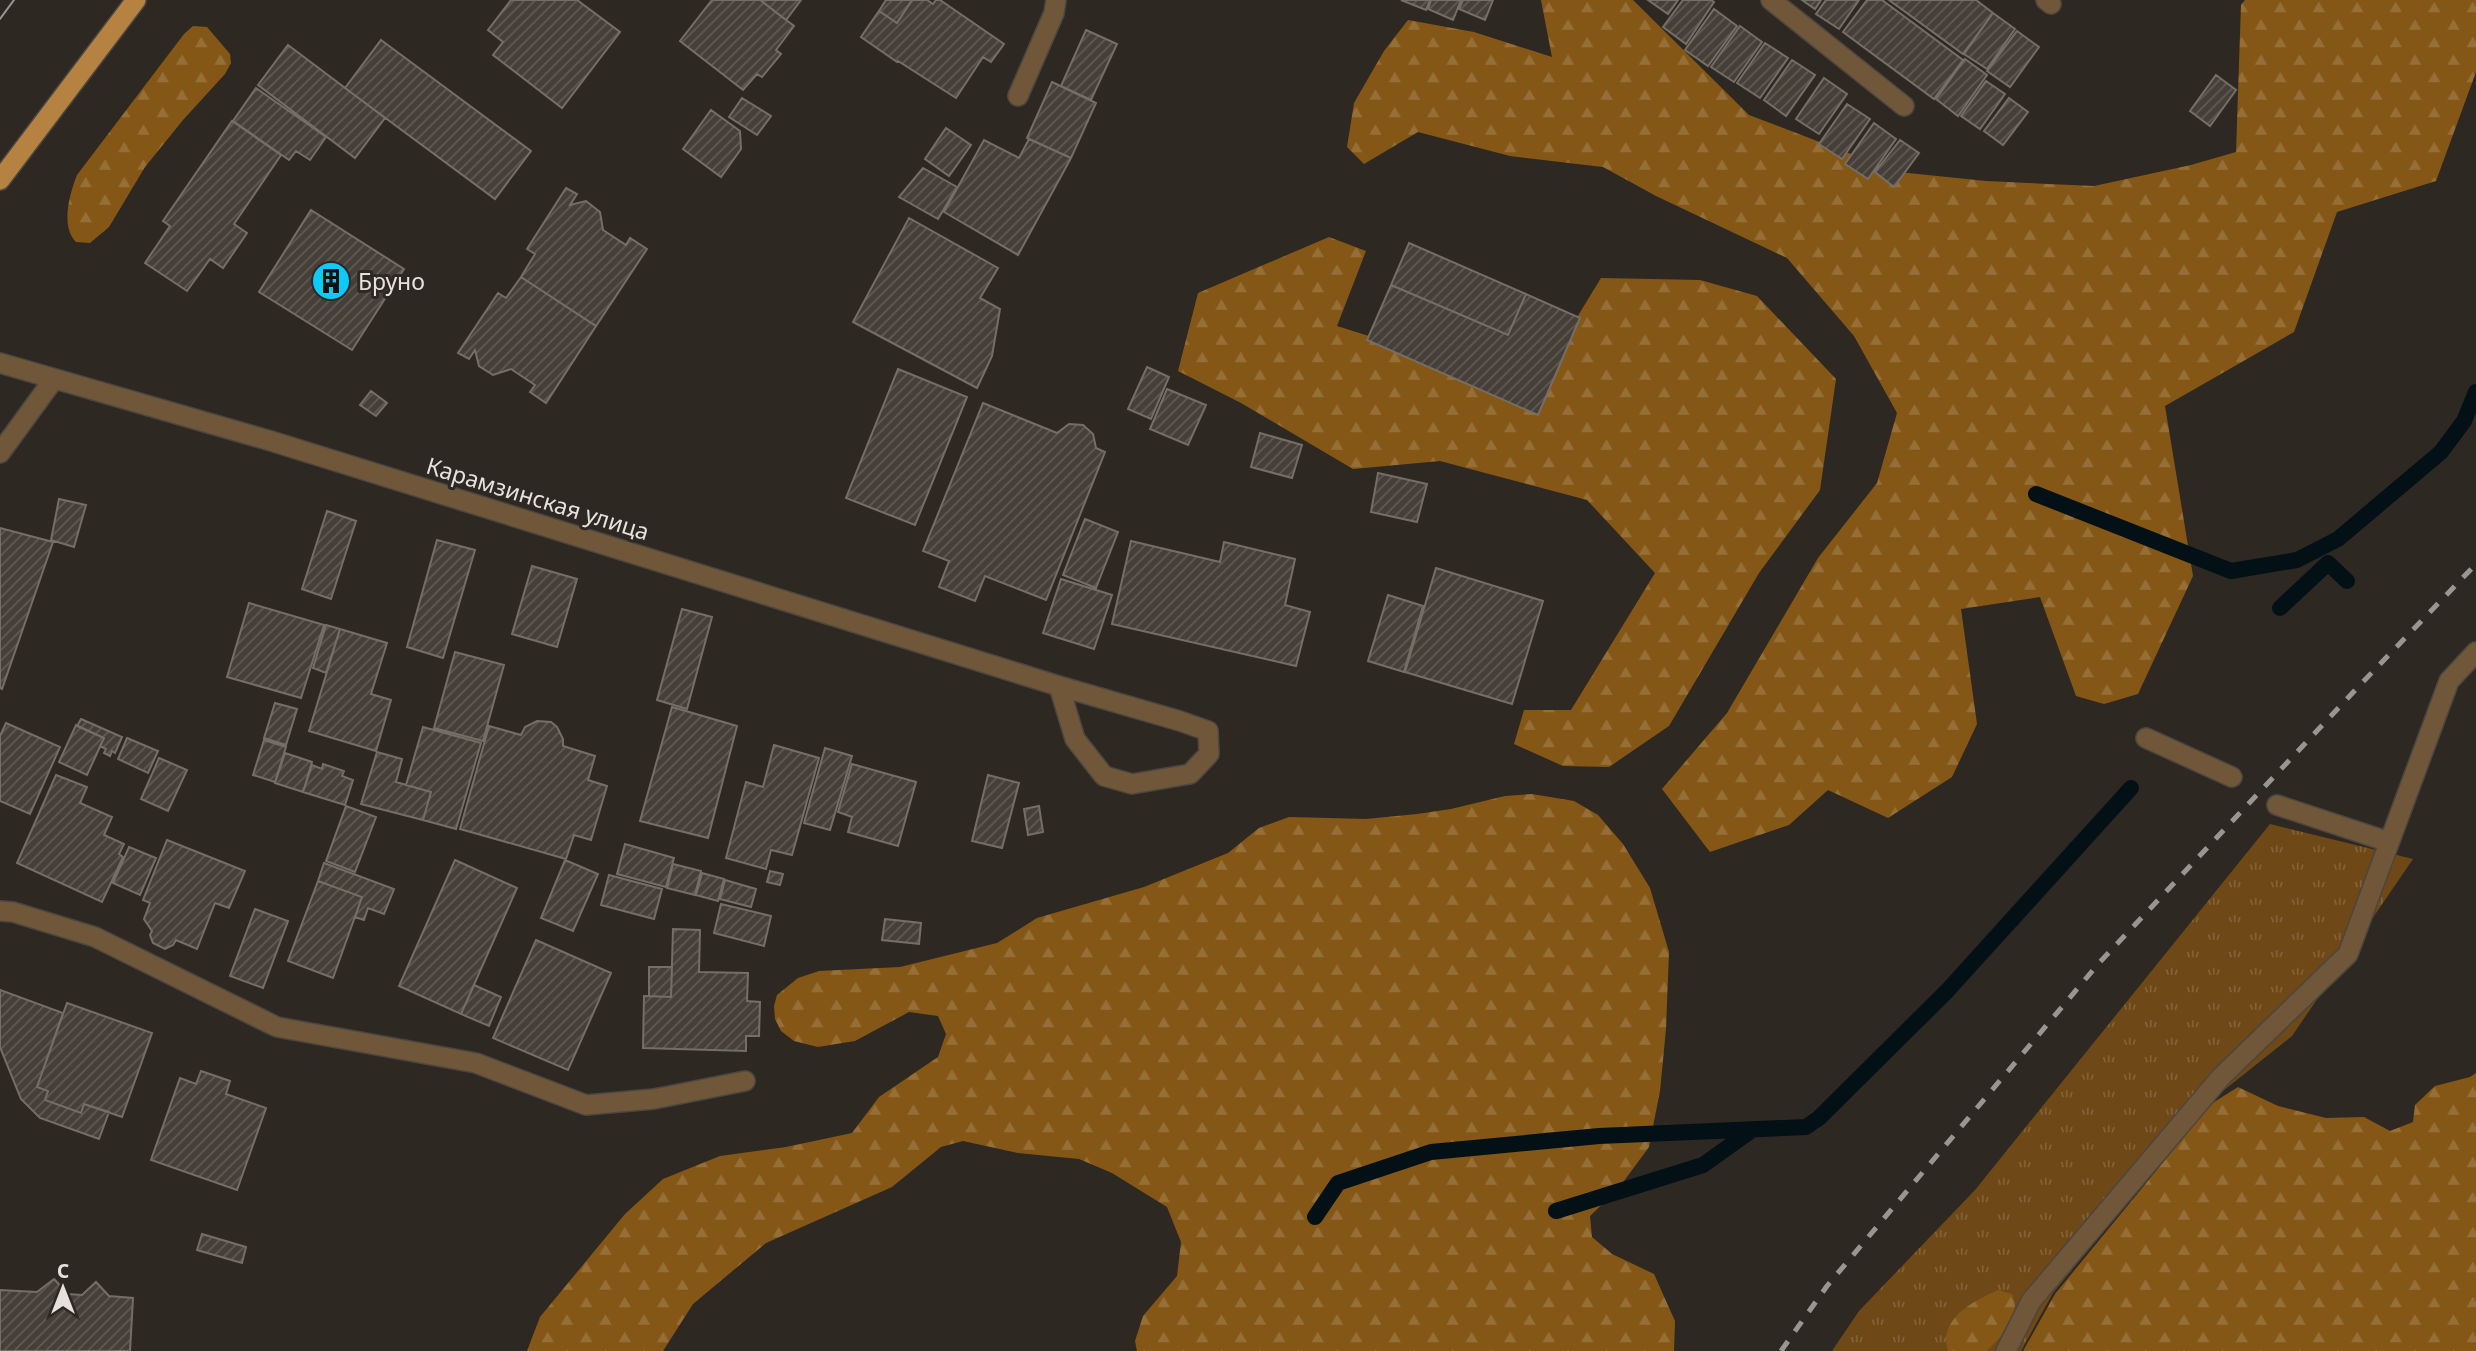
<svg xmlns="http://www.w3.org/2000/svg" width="2476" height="1351" viewBox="0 0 2476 1351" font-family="'Noto Sans',sans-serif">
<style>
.grass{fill:url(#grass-tufts)}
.forest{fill:url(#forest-firs)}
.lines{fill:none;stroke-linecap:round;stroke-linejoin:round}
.stream{stroke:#031117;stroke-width:16}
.building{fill:url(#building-hatch);stroke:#756e67;stroke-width:2}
.service-casing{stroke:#4b4640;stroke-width:22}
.minor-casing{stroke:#4b4640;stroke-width:22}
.primary-casing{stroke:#4b4640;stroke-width:22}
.service{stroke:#705739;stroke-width:19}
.minor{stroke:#705739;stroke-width:19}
.primary{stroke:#b68241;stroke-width:19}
.tram{stroke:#9a9590;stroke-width:2}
.rail{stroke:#9a9590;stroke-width:5;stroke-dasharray:12 12;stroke-linecap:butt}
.labels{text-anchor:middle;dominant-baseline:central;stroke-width:6;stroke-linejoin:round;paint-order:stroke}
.poi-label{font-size:23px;fill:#e5e2de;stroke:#2e2822;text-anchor:start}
.street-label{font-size:23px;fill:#e5e2de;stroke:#2e2822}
</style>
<defs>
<pattern id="grass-tufts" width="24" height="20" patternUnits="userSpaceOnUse" patternTransform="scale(1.75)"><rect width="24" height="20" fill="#6e4816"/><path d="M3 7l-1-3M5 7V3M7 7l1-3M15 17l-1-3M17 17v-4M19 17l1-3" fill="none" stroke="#836237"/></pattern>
<pattern id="forest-firs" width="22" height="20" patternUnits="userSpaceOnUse" patternTransform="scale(1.75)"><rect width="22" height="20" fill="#855716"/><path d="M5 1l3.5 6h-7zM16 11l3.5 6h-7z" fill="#966f37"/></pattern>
<pattern id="building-hatch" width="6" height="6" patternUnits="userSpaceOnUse" patternTransform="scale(1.75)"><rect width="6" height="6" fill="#453f38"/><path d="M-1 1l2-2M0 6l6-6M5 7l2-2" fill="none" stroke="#605a54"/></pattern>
</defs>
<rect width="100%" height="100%" fill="#2e2822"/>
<path class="grass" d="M2270,824L2413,859L2292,1036L2209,1102L2053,1293L2021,1351H1832L1859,1311L1975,1190Z"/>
<path class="forest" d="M1541,0H1633L1749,115L1898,172L1986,181L2094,186L2191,165L2236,152L2241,5L2245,0H2476V72L2436,181L2337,212L2294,332L2165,406L2193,576L2138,694L2104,704L2076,696L2040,597L1961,609L1977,724L1952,777L1888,818L1828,790L1789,825L1710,852L1662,789L1727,713L1818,558L1877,483L1897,413L1854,336L1787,258L1656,196L1603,167L1510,156L1418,132L1364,164L1347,147L1354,103L1384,51L1408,20L1474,32L1552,57Z
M193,26L207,27L230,54L231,63L225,74L183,120L145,167L109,227L90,243L76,242C60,226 70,193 77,175L184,34Z
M1329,237L1366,251L1337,326L1534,388L1601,278L1700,280L1757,296L1836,379L1820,490L1759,573L1669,726L1609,767L1563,766L1514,744L1524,710H1571L1655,573L1587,500L1440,461L1353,469L1241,403L1178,371L1198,293Z
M1532,794L1574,801L1598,815L1623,844L1650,888L1669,952L1666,1029L1660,1091L1649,1147L1618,1189L1590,1216L1592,1237L1612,1254L1654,1274L1675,1321L1674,1351H1137L1135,1341L1143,1316L1177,1276L1181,1242L1167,1207L1112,1173L1079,1159L1018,1153L963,1141L941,1147L892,1187L766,1243L693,1304L663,1351H527L540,1317L625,1214L663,1179L720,1156L786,1147L852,1133L879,1097L938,1057L946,1034L938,1016L909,1012L855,1041L818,1047L794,1041L781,1031L775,1019L774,1006L777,995L798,978L819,971L900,967L997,943L1037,918L1144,887L1228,853L1259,828L1289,817L1366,819L1417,814L1451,809L1505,796Z
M2476,1073V1351H2023L2055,1294L2211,1104L2238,1087L2278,1106L2326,1118L2364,1117L2390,1131L2413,1122L2415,1105L2435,1086L2470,1077Z
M1998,1290L2012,1294C2022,1316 2002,1336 1987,1351H1948C1938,1318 1974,1301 1998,1290Z"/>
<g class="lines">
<path class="stream" d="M2036,494L2231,571L2297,560L2338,539L2441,452L2464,421L2476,392
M2280,608L2328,563L2347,581
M1556,1211L1703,1165L1752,1130
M1315,1217L1338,1183L1431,1152L1599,1136L1806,1127L1819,1118L1947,991L2131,788"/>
</g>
<path class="building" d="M511,0H577L620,32L562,108L493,55L503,42L488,30Z
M712,0H760L794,26L776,50L781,54L762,77L757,74L743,90L680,41Z
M760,0H801L786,20Z
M886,0H912L897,23L879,11Z
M912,0H927L933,4L936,0H940L1004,44L991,62L983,57L956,98L898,61L897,62L861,37L879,11L897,23Z
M1401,0H1430L1426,10Z
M1431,0H1461L1453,20L1428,9Z
M1463,0H1493L1485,20L1459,9Z
M1648,0H1678L1668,14Z
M1683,0H1711L1714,2L1686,44L1663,27Z
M1802,0H1821L1815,9Z
M1826,0H1859L1839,29L1816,14Z
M1867,0H1882L1963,60L1934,99L1843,32Z
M1889,0H1976L1993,13L1963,54Z
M1714,9L1737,26L1708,66L1685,50Z
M1993,13L2015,29L1987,69L1964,54Z
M1740,26L1762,42L1734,82L1711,67Z
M1086,30L1117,44L1091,100L1061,86Z
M2017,31L2039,47L2010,87L1987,71Z
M381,40L531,151L495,199L345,88Z
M1765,43L1788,58L1760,98L1737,83Z
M288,45L385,118L355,158L258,85Z
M1965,59L1987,75L1958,116L1936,99Z
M1792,60L1815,75L1786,116L1764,100Z
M2216,75L2236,90L2210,126L2190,111Z
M1824,78L1847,94L1819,134L1796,119Z
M1986,81L2005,94L1980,129L1961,116Z
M1052,82L1096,103L1071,158L1027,138Z
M256,88L326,137L310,160L296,151L289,160L233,121Z
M742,98L771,116L757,135L729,117Z
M2009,98L2028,112L2003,145L1984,131Z
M1847,104L1870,119L1842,159L1819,144Z
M711,110L740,131L741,149L721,177L683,149Z
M232,121L281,155L234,224L247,233L223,268L210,259L187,291L145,263L170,226L163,221Z
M1874,123L1896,139L1868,179L1845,164Z
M946,128L971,145L949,176L925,159Z
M1029,139L1071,158L1018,255L944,212L984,140L1019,158Z
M1900,140L1919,153L1894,187L1875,172Z
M923,168L957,187L938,219L899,197Z
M566,188L577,194L570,205L586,201L600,212L603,230L626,245L630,238L647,249L596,326L521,277L535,254L527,249Z
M311,210L404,269L352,350L259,292Z
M909,218L998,268L980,298L1000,309L992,356L977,388L853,322Z
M1409,243L1526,294L1508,335L1391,285Z
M521,277L596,326L546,403L530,392L535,385L511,369L493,375L479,366L475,350L469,359L458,353L498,293L506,298Z
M1391,285L1508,335L1526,294L1580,318L1538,415L1367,340Z
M1147,367L1169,377L1151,419L1128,409Z
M898,369L967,397L915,525L846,498Z
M1167,389L1206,405L1188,445L1150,429Z
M371,391L387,403L376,416L360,405Z
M983,403L1057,433L1069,424L1083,425L1093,434L1096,448L1105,452L1046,600L985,576L975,601L939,587L949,561L923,551Z
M1260,433L1302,445L1292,478L1251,467Z
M1378,473L1427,484L1417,522L1371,512Z
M59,499L86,505L74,547L51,540Z
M327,511L356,521L331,599L302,589Z
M1085,519L1118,532L1096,588L1063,575Z
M0,528L53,542L2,689L0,688Z
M437,540L475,550L443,658L407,647Z
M1131,541L1220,562L1224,542L1295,559L1285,605L1310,612L1296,666L1112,624Z
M532,566L577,579L557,647L512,634Z
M1436,568L1543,601L1512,704L1405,672Z
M1061,579L1112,595L1094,649L1043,633Z
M1388,595L1423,606L1404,672L1368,661Z
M249,603L324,625L301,698L227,677Z
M682,609L712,617L687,709L657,700Z
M326,625L340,629L326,673L313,668Z
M340,629L387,643L371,694L391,700L376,751L309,731Z
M455,652L504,665L483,741L434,728Z
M275,703L297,709L286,745L264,738Z
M672,707L737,726L708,838L640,821Z
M81,719L122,737L115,753L112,751L110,756L104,753L106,749L100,746L104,738L77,726Z
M537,721L551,722L557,727L563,739V746L595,756L588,780L607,786L591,840L574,835L566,859L460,829L489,726L521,735L525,727Z
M6,723L60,747L30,814L0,801V736Z
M76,725L104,738L87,775L59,762Z
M423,727L481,743L456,829L423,820L431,792L406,785Z
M127,738L158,751L148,773L118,759Z
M264,740L286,747L275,782L253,775Z
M774,745L819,758L792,855L771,850L766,869L726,858L746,782L763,787Z
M825,748L852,756L830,830L804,823Z
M377,752L402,759L396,782L431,792L423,820L361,804Z
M285,753L312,762L303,792L275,783Z
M159,758L187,770L168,811L141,799Z
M323,764L344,771L342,776L353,780L345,805L303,792L312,765L322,769Z
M852,764L916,782L898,846L848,832L852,817L838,812Z
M56,775L87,787L80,803L112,817L104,835L124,844L119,854L123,857L102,902L17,863Z
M988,775L1019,783L1002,848L972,841Z
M346,806L376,817L355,872L326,861Z
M1039,806L1043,832L1028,835L1024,809Z
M167,840L245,871L229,908L215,903L197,949L176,940L173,945L165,949L153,943L150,935L152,931L144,919L150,903L143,900Z
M625,844L674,858L666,887L617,874Z
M129,847L156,858L140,895L113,883Z
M455,860L517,888L461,1014L399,986Z
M565,860L598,874L573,931L541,918Z
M324,863L394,889L384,914L368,908L364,920L355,917L362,897L318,881Z
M673,864L701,871L695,895L667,888Z
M770,871L783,874L780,885L767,882Z
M702,873L724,879L718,901L696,895Z
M609,875L662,889L654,919L601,905Z
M725,880L756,889L751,907L720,899Z
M318,881L362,897L333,978L288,961Z
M721,904L771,916L764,946L714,933Z
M255,909L288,921L263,988L230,976Z
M885,919L921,923L919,944L882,940Z
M673,929L700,930L699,972L748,973L747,1001L760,1002L759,1036H746V1051L643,1048L644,996L671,997Z
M536,940L611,973L568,1070L493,1038Z
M649,967H672L671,997L649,996Z
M474,985L501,997L489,1026L461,1014Z
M0,990L63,1013L37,1087L48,1091L45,1100L81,1113L84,1104L109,1112L99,1139L40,1118L21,1099L0,1047Z
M67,1003L152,1033L122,1117L84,1104L81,1113L45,1100L48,1091L37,1087Z
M201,1071L230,1081L226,1094L266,1108L237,1190L151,1160L180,1078L196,1084Z
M202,1234L246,1247L242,1263L197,1250Z
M54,1279L68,1294L82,1295L96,1282L109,1296L133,1298L130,1351H0V1290L37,1292Z"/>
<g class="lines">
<defs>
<path id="service" d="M1771,0L1904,106
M2046,0L2051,4
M0,453L54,379
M2146,738L2232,777
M2277,805L2389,842
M2006,1351L2031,1301L2221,1077L2348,954L2449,681L2476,652"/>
<path id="minor" d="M1018,96L1054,13L1056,0
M0,363L271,441L1059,686L1180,721L1208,731L1209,754L1190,774L1132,784L1104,776L1075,739L1059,686
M0,911L13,912L95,937L277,1027L476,1063L586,1105L654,1099L745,1081"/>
<path id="primary" d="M0,180L136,0"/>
</defs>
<use href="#service" class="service-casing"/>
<use href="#minor" class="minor-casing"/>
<use href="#primary" class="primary-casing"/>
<use href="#service" class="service"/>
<use href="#minor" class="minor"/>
<use href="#primary" class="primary"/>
<path class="tram" d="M0,19L14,0"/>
<path class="rail" d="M1781,1351L1827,1286L2099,963L2360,685L2476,564"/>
</g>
<defs>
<symbol id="building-disc" viewBox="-11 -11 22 22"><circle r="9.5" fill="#0ccafa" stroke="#2e2822"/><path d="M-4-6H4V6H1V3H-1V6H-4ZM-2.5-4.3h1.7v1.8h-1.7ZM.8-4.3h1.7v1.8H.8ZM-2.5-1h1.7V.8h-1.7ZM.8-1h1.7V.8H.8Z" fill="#111"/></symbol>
</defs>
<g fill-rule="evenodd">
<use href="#building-disc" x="309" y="259" width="44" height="44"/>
</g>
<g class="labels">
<g class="poi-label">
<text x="358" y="281">Бруно</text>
</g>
<g class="street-label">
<text transform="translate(538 498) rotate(17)">Карамзинская улица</text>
</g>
</g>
<g transform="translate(63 1288)" stroke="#2e2822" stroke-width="5" paint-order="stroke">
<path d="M0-5L12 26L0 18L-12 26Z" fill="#e5e2de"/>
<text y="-10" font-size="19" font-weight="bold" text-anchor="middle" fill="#e5e2de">С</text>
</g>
</svg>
